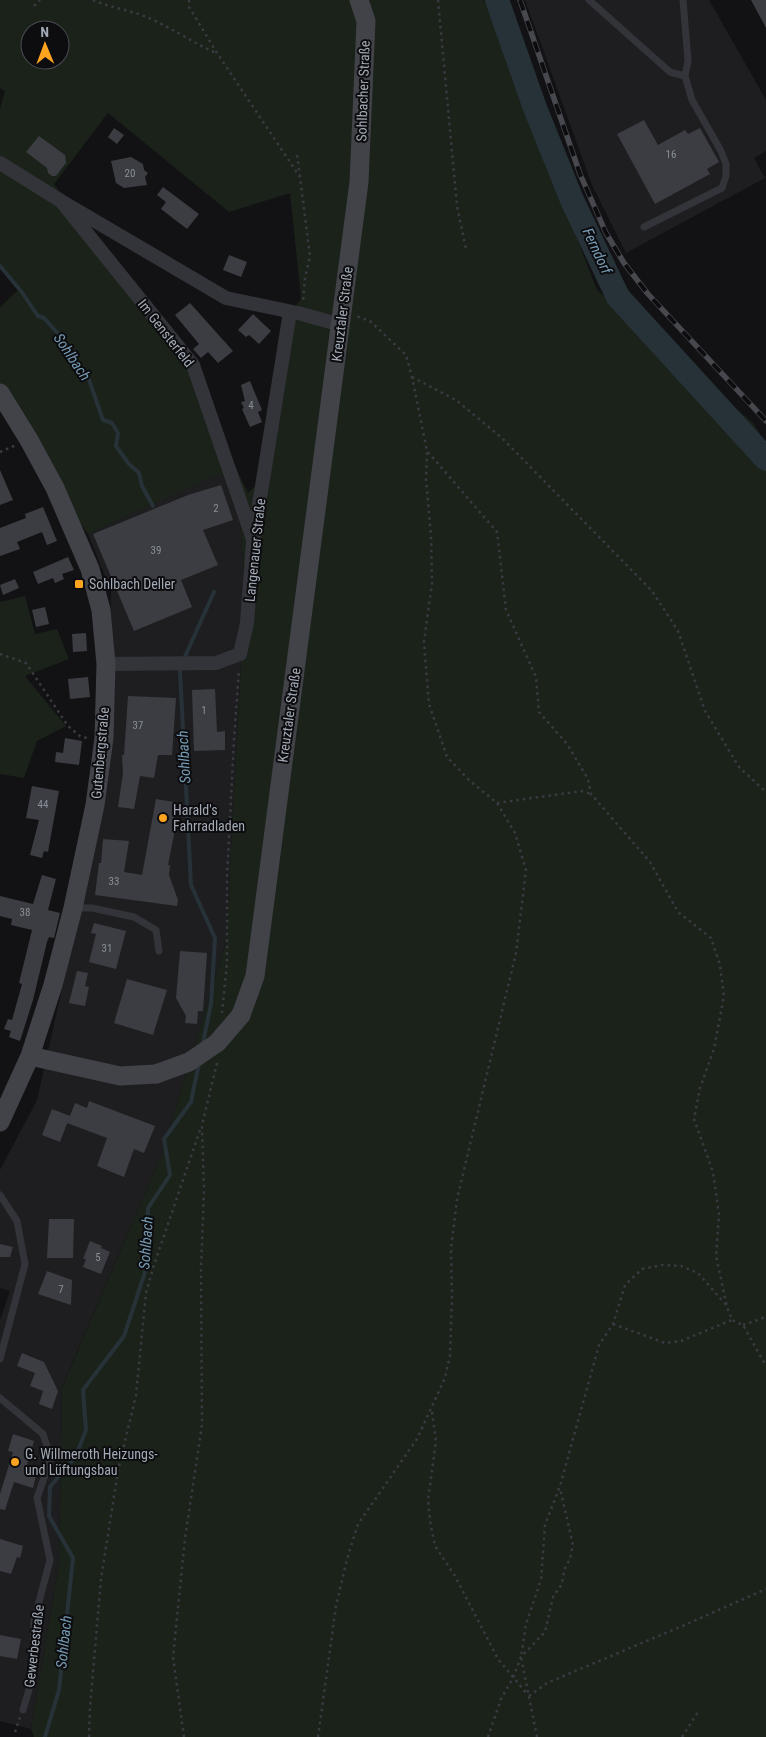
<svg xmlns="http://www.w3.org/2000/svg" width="766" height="1737" viewBox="0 0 766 1737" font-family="'Roboto Condensed',sans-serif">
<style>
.built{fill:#1e1e21}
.green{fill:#1a221a;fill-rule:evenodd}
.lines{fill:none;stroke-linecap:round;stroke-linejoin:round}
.stream{stroke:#273238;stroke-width:4}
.river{stroke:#273238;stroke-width:24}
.building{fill:#3c3d42}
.path{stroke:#393b40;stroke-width:2.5;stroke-dasharray:2.5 4;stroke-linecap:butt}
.lane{stroke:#333439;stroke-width:7}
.street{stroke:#333439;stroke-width:14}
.secondary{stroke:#414349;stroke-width:19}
.rail-casing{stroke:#46484e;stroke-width:5.5}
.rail{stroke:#0d0d0f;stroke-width:4;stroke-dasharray:11;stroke-linecap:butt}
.secondary-bridge{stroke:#414349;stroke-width:19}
.poi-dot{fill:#ffa41f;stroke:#0d0d0f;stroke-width:2}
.labels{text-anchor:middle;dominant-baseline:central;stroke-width:4;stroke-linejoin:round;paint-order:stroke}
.number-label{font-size:11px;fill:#888f99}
.street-label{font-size:14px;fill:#a2aab6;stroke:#0d0d0f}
.poi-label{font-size:14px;fill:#a2aab6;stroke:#0d0d0f;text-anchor:start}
.water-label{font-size:15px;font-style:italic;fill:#769bb4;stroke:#0d0d0f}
</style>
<rect width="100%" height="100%" fill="#121214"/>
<path class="built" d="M525,0H709L766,100V151L754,158L765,178L626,253L592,185Z
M221,472L240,521L245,588L226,942L161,1156L62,1387L59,1563L31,1729L0,1721V1321L10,1291L0,1288V1170L37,1100L104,803L111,591L88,534Z"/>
<path class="green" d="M0,0H484L597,290L753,423L766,443V1737H34L31,1729L59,1563L62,1388L161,1156L226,942L245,588L240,521L221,473L88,534L0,410V307L18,290L0,268V109L5,91L0,88ZM30,30H60V60H30ZM108,113L229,212L290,193L301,298L285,324L260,481L248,493L188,367L54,184Z
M25,596L35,634L57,629L69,659L25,676L66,726L37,741L24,778L0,774V602Z"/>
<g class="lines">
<path class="stream" d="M0,266L21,291L38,316L44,318L61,337L69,354L78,363L88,377L103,420L112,423L118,433L116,446L129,464L139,473L142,486L153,506
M183,661L214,592
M181,667L180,671L191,885L215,938L211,1004L203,1043
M45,1737L59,1690L73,1558L49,1516L50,1487L76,1456L86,1430L83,1390L124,1336L146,1269L148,1208L170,1175L164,1139L191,1102L199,1063"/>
<path class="river" d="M497,0L535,108L572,200L618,297L766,459"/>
</g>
<path class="building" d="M751,0H766V28Z
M644,120L658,145L685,130L688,134L700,128L719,162L707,169L710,174L655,204L617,134Z
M114,128L124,135L117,144L108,137Z
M39,136L65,155L66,163L56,176H52L48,173L47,168L26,152Z
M131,157L143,164L144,170L148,173L145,177L147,185L124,188L116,183L111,161Z
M163,187L199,214L187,229L161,209L166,202L157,195Z
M229,255L247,262L241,277L223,270Z
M190,303L233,351L218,363L208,352L201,358L193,349L199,344L175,315Z
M253,314L271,331L259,344L249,335L246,337L238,330Z
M250,381L262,410L258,412L262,422L250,427L242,409L244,408L241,402L245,401L241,385Z
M0,470L13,500L0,505Z
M221,485L233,520L203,530L218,565L181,580L192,607L134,631L93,534L188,495Z
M43,507L57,541L47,545L42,532L17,542L20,549L0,556V528L26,518L25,514Z
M68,557L74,570L62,574L64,579L55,583L53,578L38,584L33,572Z
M15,579L19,588L3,595L0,585Z
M45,607L49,624L36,627L32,610Z
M86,633L87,651L73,652L72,634Z
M88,677L90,697L70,699L68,679Z
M215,689L217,732L225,731V750L194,751L192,690Z
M128,696L176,698L172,755H158L154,778L140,776L134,809L118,807L123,773L122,755H124Z
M65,738L82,741L79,765L55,762L56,752L63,753Z
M32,786L59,791L48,852L44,851L42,858L30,855L39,820L26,818Z
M156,799L174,802V835L168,865H170L169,875L178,900L177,906L95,895L99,863H101L103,839L129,841L124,872L142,875Z
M42,875L56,879L48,910L60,913L54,938L49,937L47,942L33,1000L20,1041L9,1037L11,1031L4,1029L8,1019L12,1020L22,984L19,983L32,930L11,925L12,919L0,916V896L33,904Z
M94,923L126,931L116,969L89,962L96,934L91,933Z
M180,951L207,953L203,1011H198L197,1024L185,1023L186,1016L176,998Z
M77,971L88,973L85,986L89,987L85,1006L69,1003Z
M127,979L167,990L153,1035L114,1023Z
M89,1101L155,1126L144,1153L134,1149L124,1177L97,1166L107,1138L67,1123L75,1103L87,1108Z
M52,1109L70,1116L60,1142L42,1135Z
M49,1219H74L73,1258H47Z
M90,1241L102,1246L101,1248L110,1252L101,1274L83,1267L86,1259H83Z
M0,1244L13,1247L10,1257H0Z
M47,1271L72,1280L71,1305L38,1294Z
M22,1353L44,1362L58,1391L52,1409L39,1404L43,1391L30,1386L35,1373L17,1366Z
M13,1434L34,1441L26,1468L37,1472L33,1488L14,1482L5,1510L0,1509V1494L13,1452L8,1451Z
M0,1539L23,1546L20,1558L17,1557L11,1574L0,1571Z
M0,1635L21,1639L17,1659L0,1656Z"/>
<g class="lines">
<path class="path" d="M93,0C111,8 131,10 149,18C172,28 193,43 216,53
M189,0V7L217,53L300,177L310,256L305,278L303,302
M438,0L457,206L466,249
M34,6L40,0
M297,155L300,176
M412,377L456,400L502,438L652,591L678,631L705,711L739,767L766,792
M0,452L16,445
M428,452L497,532L506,610L536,677L539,712L567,744L588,779L591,794L650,862L678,912L711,938L720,965L724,996L714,1049L700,1088L694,1119L713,1172L719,1215L716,1256L727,1307L732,1320L743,1325L766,1366
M0,654L26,663L68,726L81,737L89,738
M497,803L582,791L591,794
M222,1013L227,963V877L234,740L239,669
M613,1324L665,1343L681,1341L732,1320
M743,1325L766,1317
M432,1412L436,1441L428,1500L430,1521L435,1546L455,1576L498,1659L528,1695
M529,1696L547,1683L687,1624L766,1589
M15,1732L20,1717
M89,1737L90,1707L101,1579L118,1471L136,1395L146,1293L153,1268L201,1127
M184,1737L173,1657L185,1538L202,1425L201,1270L204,1190L202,1125L217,1063
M318,1737L336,1606L347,1559L358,1524L417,1439L445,1378L450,1355L452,1296L451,1249L457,1199L516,953L526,870L515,833L497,803L470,781L447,757L429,704L424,642L432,583L431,536L426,479L427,451L412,377L406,355L370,321L356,316
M488,1737L501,1699L513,1678L521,1657L545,1632L553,1597L562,1584L564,1570L570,1559L573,1545L560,1488
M537,1737L521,1657L526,1624L541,1580L545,1525L560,1486L599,1345L613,1324L625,1285L642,1269L662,1265L681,1266L698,1273L727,1306
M682,1737L698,1712"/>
<path class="lane" d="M589,0L670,72L685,76L692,100L721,151L726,164V176L722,188L644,227
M683,0L688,61L685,76
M73,908H92L134,917L156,930L159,951
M0,1195L17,1221L25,1264L0,1359
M0,1398L43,1434L51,1458L37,1498L50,1560L34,1621L33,1676L23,1710"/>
<path class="street" d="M0,163L61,201L226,298L302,314L341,325
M61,201L193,365L253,539
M106,664L216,663L240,654L247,623L253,542L290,312"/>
<path class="secondary" d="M0,393L29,440L55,488L90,569L101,610L106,664L104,738L95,805L73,908L53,985L30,1056L0,1122
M241,1015L255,976L359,182L366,21L359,0
M30,1056L120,1076L156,1074"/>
<defs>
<path id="rail" d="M520,0L580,174L606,233L624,263L648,294L766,421"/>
</defs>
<use href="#rail" class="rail-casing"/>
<use href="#rail" class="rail"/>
<path class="secondary-bridge" d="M156,1074L189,1062L217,1043L241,1015"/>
</g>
<g class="poi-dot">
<rect x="74" y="579" width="10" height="10" rx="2.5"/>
<circle cx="163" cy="818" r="5"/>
<circle cx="15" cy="1462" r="5"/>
</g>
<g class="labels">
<g class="number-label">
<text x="671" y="154">16</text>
<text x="130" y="173">20</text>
<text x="251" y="405">4</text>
<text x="216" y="508">2</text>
<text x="156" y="550">39</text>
<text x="204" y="710">1</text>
<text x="138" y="725">37</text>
<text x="43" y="804">44</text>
<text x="114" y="881">33</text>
<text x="25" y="912">38</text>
<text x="107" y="948">31</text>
<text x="98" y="1257">5</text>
<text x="61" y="1289">7</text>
</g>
<g class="street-label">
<text transform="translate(363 91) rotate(-88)">Sohlbacher Straße</text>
<text transform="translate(342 314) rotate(-83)">Kreuztaler Straße</text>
<text transform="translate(166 333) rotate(52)">Im Gensterfeld</text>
<text transform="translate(255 550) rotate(-84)">Langenauer Straße</text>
<text transform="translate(289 715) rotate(-82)">Kreuztaler Straße</text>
<text transform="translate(100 753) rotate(-85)">Gutenbergstraße</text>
<text transform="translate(34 1646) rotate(-83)">Gewerbestraße</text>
</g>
<g class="poi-label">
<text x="89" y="584">Sohlbach Deller</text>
<text x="173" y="810">Harald's<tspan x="173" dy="16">Fahrradladen</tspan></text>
<text x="25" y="1454">G. Willmeroth Heizungs-<tspan x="25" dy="16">und Lüftungsbau</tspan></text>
</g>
<g class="water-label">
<text transform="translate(597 251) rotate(65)">Ferndorf</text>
<text transform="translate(72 357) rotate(56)">Sohlbach</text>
<text transform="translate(184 757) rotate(-93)">Sohlbach</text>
<text transform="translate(146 1243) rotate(-86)">Sohlbach</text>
<text transform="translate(64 1642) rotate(-84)">Sohlbach</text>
</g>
</g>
<g transform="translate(45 45) rotate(359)"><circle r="24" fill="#0d0d0f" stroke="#494c52"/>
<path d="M0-4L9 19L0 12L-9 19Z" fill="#ffa41f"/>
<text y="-8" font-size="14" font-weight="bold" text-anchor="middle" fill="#a2aab6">N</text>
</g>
</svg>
